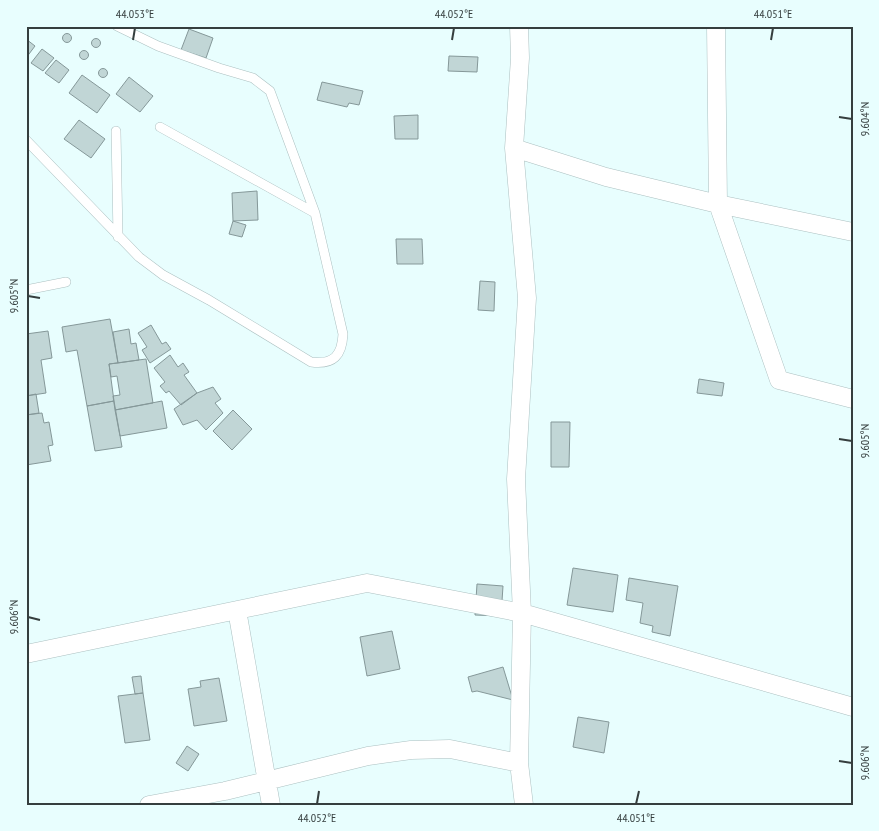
<svg xmlns="http://www.w3.org/2000/svg" width="879" height="831" viewBox="0 0 879 831" font-family="'PT Sans Narrow',sans-serif">
<style>
.building{fill:#c1d6d6;stroke:#859899}
.lines{fill:none;stroke-linecap:round;stroke-linejoin:round}
.service-casing{stroke:#acc0c1;stroke-width:10}
.minor-casing{stroke:#acc0c1;stroke-width:19}
.service{stroke:#fff;stroke-width:9}
.minor{stroke:#fff;stroke-width:18}
.ticks{fill:none;stroke:#353e3e;stroke-width:2}
.neatline{fill:none;stroke:#353e3e;stroke-width:2}
.ticks-label{font-size:12px;text-anchor:middle;fill:#353e3e}
</style>
<rect width="100%" height="100%" fill="#e8fefe"/>
<path class="building" d="M189,29L213,38L206,58L181,50Z
M62.5 38a4.5 4.5 0 1 1 9 0a4.5 4.5 0 1 1-9 0Z
M91.5 43a4.5 4.5 0 1 1 9 0a4.5 4.5 0 1 1-9 0Z
M26,39L35,46L26,58Z
M42,49L54,58L43,71L31,63Z
M79.5 55a4.5 4.5 0 1 1 9 0a4.5 4.5 0 1 1-9 0Z
M449,56L478,57L477,72L448,71Z
M56,60L69,70L59,83L45,73Z
M98.5 73a4.5 4.5 0 1 1 9 0a4.5 4.5 0 1 1-9 0Z
M82,75L110,95L97,113L69,93Z
M129,77L153,96L140,112L116,94Z
M322,82L363,91L359,105L349,103L347,107L317,100Z
M418,115V139H395L394,116Z
M79,120L105,139L91,158L64,139Z
M257,191L258,220L233,221L232,193Z
M233,221L246,225L242,237L229,234Z
M396,239H422L423,264H397Z
M480,281L495,282L494,311L478,310Z
M110,319L118,363L109,364L114,401L87,406L77,350L66,352L62,327Z
M151,325L162,344L166,342L171,349L150,363L142,350L147,347L138,333Z
M129,329L131,344L136,343L139,360L118,363L113,332Z
M48,331L52,358L41,360L46,393L26,396V334Z
M170,355L178,367L183,363L189,372L184,375L197,393L181,405L169,391L166,393L160,386L165,382L154,368Z
M146,359L153,403L115,410L113,396L120,395L117,376L111,377L109,364Z
M699,379L724,383L722,396L697,393Z
M213,387L221,399L215,403L223,413L206,430L197,420L183,425L174,409L197,393Z
M36,394L39,413L26,415V396Z
M114,401L122,447L95,451L87,406Z
M162,401L167,428L120,436L115,410Z
M233,410L252,429L232,450L213,431Z
M42,413L44,423L49,422L53,445L48,446L51,461L26,465V415Z
M551,422H570L569,467H551Z
M573,568L618,575L613,612L567,605Z
M629,578L678,586L670,636L652,632L653,626L640,623L643,603L626,600Z
M477,584L503,586L501,616L475,615Z
M392,631L400,669L367,676L360,637Z
M503,667L513,700L477,691L472,692L468,677Z
M141,676L143,693L135,694L132,677Z
M219,678L227,721L194,726L188,689L201,687L200,681Z
M143,693L150,740L125,743L118,696Z
M578,717L609,722L604,753L573,747Z
M187,746L199,754L188,771L176,763Z"/>
<g class="lines">
<defs>
<path id="service" d="M160,127L315,213
M116,131L118,237
M26,140L139,257L163,275L209,300L311,362C334,365 342,355 343,334L315,213L270,91L253,78L219,68L158,46L117,26
M26,290L66,282"/>
<path id="minor" d="M519,26L520,58L514,148L606,177L718,204L853,232
M716,26L718,204L779,380L853,399
M514,148L527,298L516,479L522,613L519,763L524,805
M237,610L271,805
M26,654L367,583L522,613L853,707
M149,805L225,791L368,756L411,750L450,749L519,763"/>
</defs>
<use href="#service" class="service-casing"/>
<use href="#minor" class="minor-casing"/>
<use href="#service" class="service"/>
<use href="#minor" class="minor"/>
</g>
<path class="ticks" d="M133,40L135,28M452,40L454,28M771,40L773,28M839,117L852,119M28,296L40,298M839,439L852,441M28,617L40,620M839,761L852,763M317,804L319,791M636,804L639,791"/>
<rect width="879" height="831" fill="none" stroke="#e8fefe" stroke-width="55"/>
<rect x="28" y="28" width="824" height="776" class="neatline"/>
<g class="ticks-label">
<text x="135" y="18">44.053°E</text>
<text x="454" y="18">44.052°E</text>
<text x="773" y="18">44.051°E</text>
<text transform="translate(865 119) rotate(-90)" y="4">9.604°N</text>
<text transform="translate(14 296) rotate(-90)" y="4">9.605°N</text>
<text transform="translate(865 441) rotate(-90)" y="4">9.605°N</text>
<text transform="translate(14 617) rotate(-90)" y="4">9.606°N</text>
<text transform="translate(865 763) rotate(-90)" y="4">9.606°N</text>
<text x="317" y="822">44.052°E</text>
<text x="636" y="822">44.051°E</text>
</g>
</svg>
